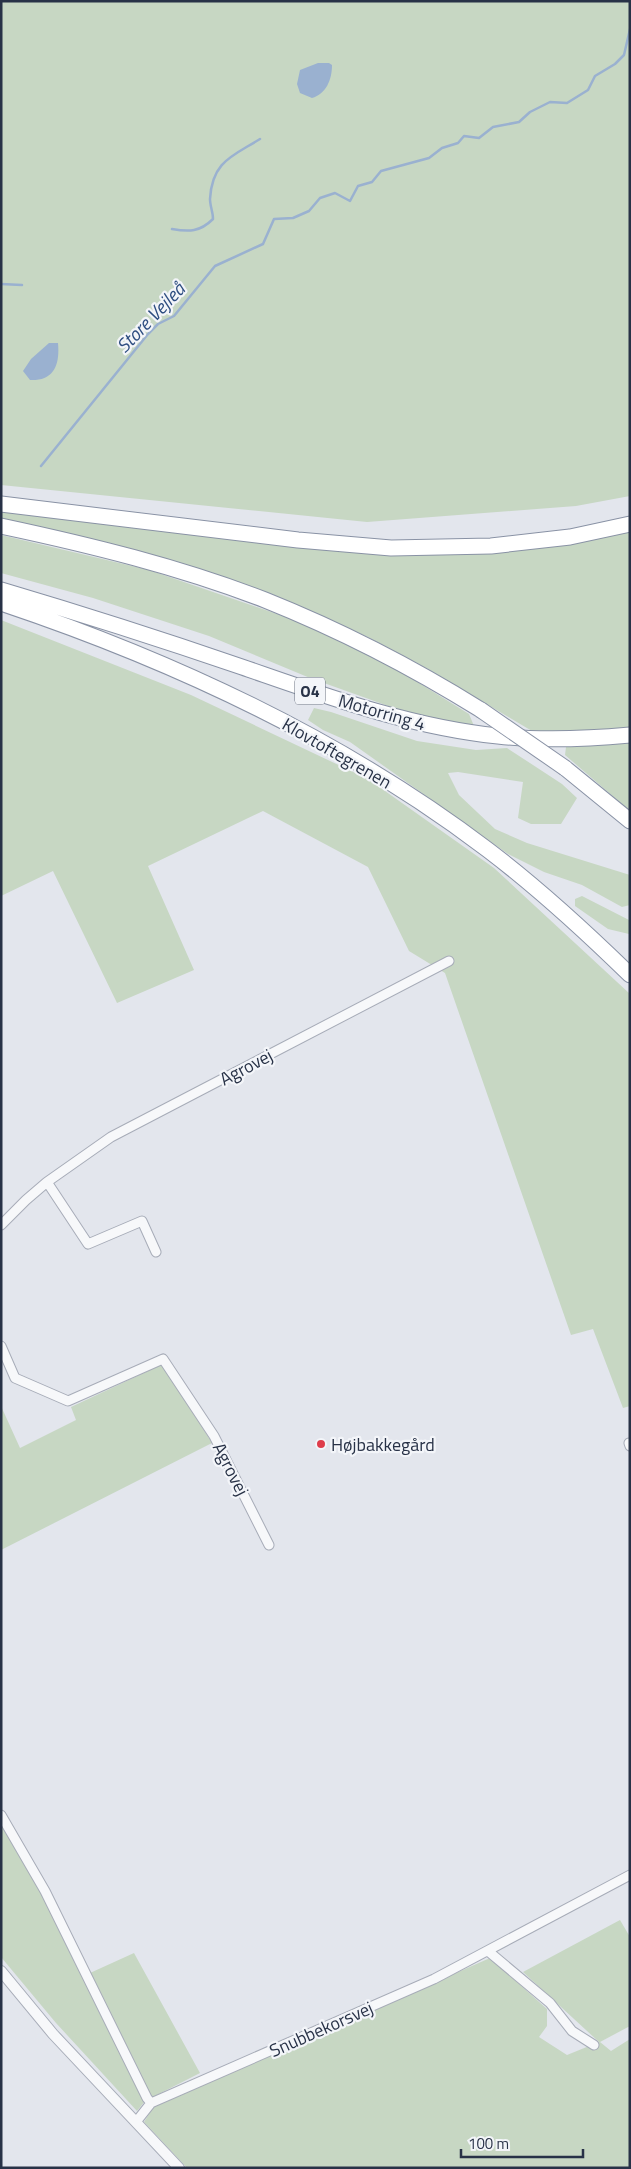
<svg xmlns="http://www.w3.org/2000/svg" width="631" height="2169" viewBox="0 0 631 2169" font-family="'Titillium Web',sans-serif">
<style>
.green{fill:#c7d7c3}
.water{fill:#9ab1d0}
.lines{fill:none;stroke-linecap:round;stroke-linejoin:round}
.stream{stroke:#9ab1d0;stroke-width:2.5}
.minor-casing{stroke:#a7acb8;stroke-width:11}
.tertiary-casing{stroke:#a7acb8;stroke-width:12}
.motorway-casing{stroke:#8992a5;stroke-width:17}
.minor{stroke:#f7f8fa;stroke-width:9}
.tertiary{stroke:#f7f8fa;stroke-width:10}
.motorway{stroke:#fff;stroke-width:15}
.motorway-bridge-casing{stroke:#8992a5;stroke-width:17;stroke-linecap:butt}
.motorway-bridge{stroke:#fff;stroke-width:15}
.poi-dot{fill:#de3c4a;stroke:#f3f5f9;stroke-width:2}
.labels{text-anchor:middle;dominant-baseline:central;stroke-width:4.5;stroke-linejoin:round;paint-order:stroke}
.shield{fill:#f3f5f9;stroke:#656c7c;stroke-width:1}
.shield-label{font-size:16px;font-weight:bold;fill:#283247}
.street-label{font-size:18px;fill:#283247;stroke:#f3f5f9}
.poi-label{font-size:18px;fill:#283247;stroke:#f3f5f9;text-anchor:start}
.water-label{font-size:19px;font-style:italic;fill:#2d4d80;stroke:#f3f5f9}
</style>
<rect width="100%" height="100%" fill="#e3e6ed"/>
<path class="green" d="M1,1H630V496L576,506L367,522L1,485Z
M1,509L365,550L630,529V730L537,734L428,669L368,637L274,595L187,565L133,549L1,518Z
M1,535L149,570L312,626L382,660L469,714L474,726L419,717L310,678L209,636L93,598L1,573Z
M1,620L191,695L368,779L494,868L630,994V1406L623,1408L593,1329L571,1335L445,973L409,951L368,867L263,811L148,866L194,970L117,1003L53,871L1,896Z
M314,708L331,712L417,741L476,750L507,748L562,784L577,798L561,824H531L518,818L523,782L458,772L448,773L459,795L495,829L527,843L630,875V905L622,907L582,885L544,872L508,854L350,742L323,730L308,720Z
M630,743V811L565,755L566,747Z
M582,896L629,920V934L608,929L575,906V899Z
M163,1364L212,1443L1,1550V1406L20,1448L76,1420L71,1407Z
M1,1824L42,1894L145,2101L137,2111L56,2023L1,1957Z
M620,1920L630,1937V2026L600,2042L611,2051L630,2039V2168H187L144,2122L154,2106L490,1958L547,2009V2026L539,2037L567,2055L599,2042L523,1972Z
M134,1953L200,2073L151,2098L90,1973Z"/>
<path class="water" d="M318,63H329L332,65C332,80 326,94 312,98L300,93L297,84L300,70Z
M49,343H58C60,365 54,381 30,380L23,371L31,359Z"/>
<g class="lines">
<path class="stream" d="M172,229C189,232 200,232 213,219C213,212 210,206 210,199C212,161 233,156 260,139
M1,284L22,285
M41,466L148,334L158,324L174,316L215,266L263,244L274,219L293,218L309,211L320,198L335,193L350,201L358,186L372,182L381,171L429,158L442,148L458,143L464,136L479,138L493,127L519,122L530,112L550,102L567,103L588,90L595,76L615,64L624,55L630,29"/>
<defs>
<path id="minor" d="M47,1182L88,1244L142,1221L156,1252
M1,1225L26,1200L47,1182L111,1137L449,961
M1,1346L15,1378L68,1401L163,1359L214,1436L269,1545
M629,1443L630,1446
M1,1815L45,1891L147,2098L151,2103
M488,1951L550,2003L572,2031L594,2045
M136,2122L151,2103L434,1979L630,1875"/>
<path id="tertiary" d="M1,1971L53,2034L179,2168"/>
<path id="motorway" d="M1,504L298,540L391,548L491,546L570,537L630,524
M1,526C90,545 180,567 265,600C340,630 412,667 481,710
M1,590C82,614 163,640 242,667C326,696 409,727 498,736C541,741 586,739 630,735
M1,603C174,661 342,739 488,850C538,888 585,931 630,975
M565,768L630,821"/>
</defs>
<use href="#minor" class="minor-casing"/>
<use href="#tertiary" class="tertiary-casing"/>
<use href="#motorway" class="motorway-casing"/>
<use href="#minor" class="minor"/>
<use href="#tertiary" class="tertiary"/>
<use href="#motorway" class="motorway"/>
<defs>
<path id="motorway-bridge" d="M481,710L565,768"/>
</defs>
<use href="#motorway-bridge" class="motorway-bridge-casing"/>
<use href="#motorway-bridge" class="motorway-bridge"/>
</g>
<circle class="poi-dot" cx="321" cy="1444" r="5"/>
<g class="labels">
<rect class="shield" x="295" y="677.5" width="30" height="27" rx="4"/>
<g class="shield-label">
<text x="310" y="691">O4</text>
</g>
<g class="street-label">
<text transform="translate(382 712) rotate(16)">Motorring 4</text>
<text transform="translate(337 753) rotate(30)">Klovtoftegrenen</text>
<text transform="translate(246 1067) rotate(-28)">Agrovej</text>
<text transform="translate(231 1469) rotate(63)">Agrovej</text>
<text transform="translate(321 2029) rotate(-24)">Snubbekorsvej</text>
</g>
<g class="poi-label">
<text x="331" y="1444">Højbakkegård</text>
</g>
<g class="water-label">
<text transform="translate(150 317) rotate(-46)">Store Vejleå</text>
</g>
</g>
<rect width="631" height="2169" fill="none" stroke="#283247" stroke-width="5"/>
<path d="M461 2149v8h122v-8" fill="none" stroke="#283247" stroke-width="2.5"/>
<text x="468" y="2149" font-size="15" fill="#283247" stroke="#f3f5f9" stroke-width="4" paint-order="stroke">100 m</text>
</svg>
